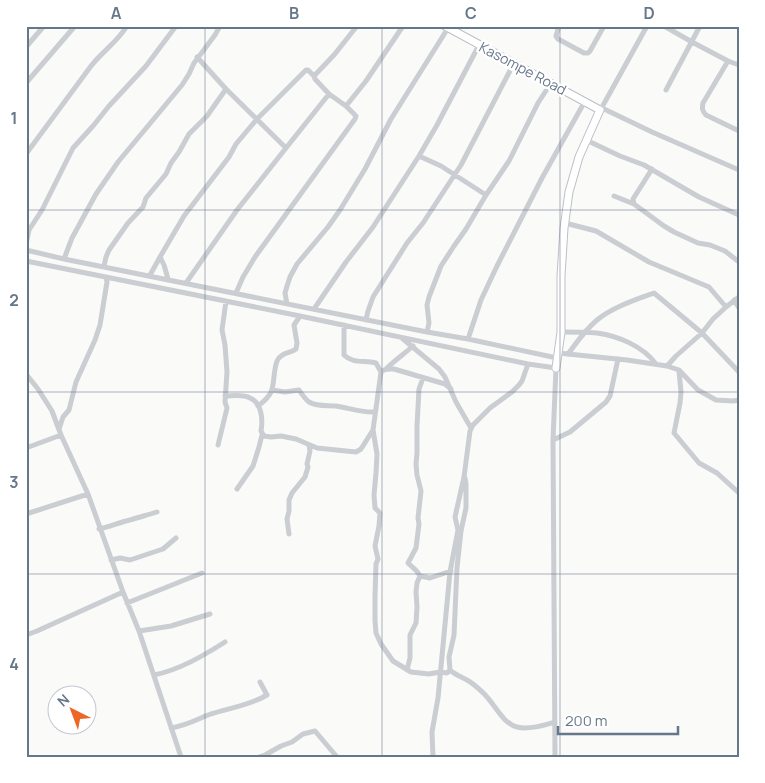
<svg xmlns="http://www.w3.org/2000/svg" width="765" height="783" viewBox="0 0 765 783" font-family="Manrope,sans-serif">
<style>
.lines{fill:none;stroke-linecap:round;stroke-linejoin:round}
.secondary-casing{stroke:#bcc0c6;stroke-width:9}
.street{stroke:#cacdd1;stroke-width:5}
.secondary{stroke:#fff;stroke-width:7}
.grid{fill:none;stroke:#67778a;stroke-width:1;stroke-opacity:0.55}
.labels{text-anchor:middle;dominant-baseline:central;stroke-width:5;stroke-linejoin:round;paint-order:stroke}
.street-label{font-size:14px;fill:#67778a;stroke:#fff}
.neatline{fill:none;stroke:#67778a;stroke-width:2}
.grid-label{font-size:16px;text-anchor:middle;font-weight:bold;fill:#67778a}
</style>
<rect width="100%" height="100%" fill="#fafaf8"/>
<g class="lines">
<defs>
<path id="secondary" d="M445,26L600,110L579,157L569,192L564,228L561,276V332L556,368"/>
</defs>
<use href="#secondary" class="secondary-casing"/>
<path class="street" d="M559,26L556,36L558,39L584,53H588L590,51L604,26
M664,26L692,42L728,61L703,103C702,108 702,111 706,115L739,131
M26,47L44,26
M728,61L739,65
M26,83L75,26
M226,89L286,148L329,94L346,106
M666,90L700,26
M329,94L315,79L314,76L334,55L357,26
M602,108L652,132L739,170
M601,109L647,26
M586,140L620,156L644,165L699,197L739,215
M26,154L91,66C102,52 118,41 127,26
M419,156L441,166L486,195
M652,169L633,199L634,204L664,226L674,232L698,243L710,245L725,251L739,262
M614,196L634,204
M565,223L596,231L649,262L709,287L726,307
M26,244L29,230L42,210L73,148L93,126L109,106L146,66L176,26
M26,250L64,259L427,332L468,339L557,358
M64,259L72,238L96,194L118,162L182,85L189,74L194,63L215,35L220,26
M26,261L300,316L528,364L556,368L553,440L555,757
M104,266L106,257L109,250L128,223L143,207L146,198L166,174L171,163L179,152L189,134L207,116L226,89L197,57
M150,275L160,257
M168,279L164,265L160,257L184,216L229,157L236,144L257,119L306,70H308L314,76
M186,283L237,210L286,148
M236,293L243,277L255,257L355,119L356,116L346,106L366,81L403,26
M734,300L739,308
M287,304L285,293L287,286L290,277L297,264L328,227L340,210L365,169L391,119L448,28
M314,309L346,262L373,227L419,156L437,125L479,45
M366,320L368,311L373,297L407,243L423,223L461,165L514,63
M344,325V355C353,364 364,360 376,363L381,372
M427,332L429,323L427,305L429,297L441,266L454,246L466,229L486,195L509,161L538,103L551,83
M561,332C573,332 585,332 597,333C618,336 643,346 656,364
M403,339L439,369L445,377L456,402L471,428
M468,339L481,300L497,266L542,178L585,101
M558,353L627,360L667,366L679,370L698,390L716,400L733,401L739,400
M568,354C577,342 585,330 597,320C613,307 635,300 654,293L702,333L739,372
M667,366L676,356L702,333L713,319L726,307L739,297
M386,369C395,360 404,354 413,346
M679,371L681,392L680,403L674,433L699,463L717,473L739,493
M26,374L38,389L52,411L61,435L88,494L123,592L139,631L181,757
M423,378L419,389L417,426V453L416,464L417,475L421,491L418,518L419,524L416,548L408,563C413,568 417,570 420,576L430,578L451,571
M272,390L285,392L299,390C302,394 305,399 309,402C318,407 327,405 336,406C349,408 362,413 375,412
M225,396C233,396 243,394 250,398C262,403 263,420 261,431L264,436L271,437L281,436L296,439L317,448L356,452L361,449L373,430L381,372C385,368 389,369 394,369L445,384L451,389
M258,406C275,393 272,389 275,369C276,365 276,361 279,358C283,352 291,353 296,349L297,343L294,325L300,316
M59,429L63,417L69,410L76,382L95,340L100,325L107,282L106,277
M373,430L377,454L376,473L374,495L375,508L380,513L379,526L375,546L378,559L376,564L375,596V620L376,633L381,644L393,661L411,672L429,674L440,672L447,673L450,670
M553,440L570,432L606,402L610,396L618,359
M218,445L227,408L225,402L227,372L225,345L222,330L226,301
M26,448L61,435
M465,478L466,484V508L461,531L457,568L454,635L449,657L450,670C456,676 466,678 473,684C478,688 483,692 487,697C496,707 504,724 517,727C529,730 544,725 555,722
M237,489L253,466L259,447L262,435
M26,514L88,494
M99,529C110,527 120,522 130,520C139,517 148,515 157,512
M289,534L287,519L289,511V500L292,493L305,477L308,467L307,464L310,451L309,445
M111,560L120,558L130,560L163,549L176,538
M127,603L202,573
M139,631L171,626L210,614
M26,635L37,631L123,592
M407,670L410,658V635L416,623L417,607L416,592L417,583L420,576
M154,675C179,670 203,656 225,642
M171,728C185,726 196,720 208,715C228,708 249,706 267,695L260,682
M259,757L265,755L281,746L292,742L303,734L315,731L337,757
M433,757L432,732L438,698L450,572L458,530L455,517L464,477L470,431L473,425L490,408L512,392L519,385L522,381L528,364"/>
<use href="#secondary" class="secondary"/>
</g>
<path class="grid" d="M205,26V757M382,26V757M560,26V757M26,210H739M26,392H739M26,574H739"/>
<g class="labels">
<g class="street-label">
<text transform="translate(523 68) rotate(28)">Kasompe Road</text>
</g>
</g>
<rect width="765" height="783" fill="none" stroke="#ffffff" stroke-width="55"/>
<g transform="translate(72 710) rotate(318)"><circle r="24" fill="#ffffff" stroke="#c2c9d0"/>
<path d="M0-4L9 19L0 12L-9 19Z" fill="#ec6626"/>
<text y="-8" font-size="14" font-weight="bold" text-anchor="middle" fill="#67778a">N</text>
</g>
<path d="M558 726v8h120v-8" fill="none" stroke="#67778a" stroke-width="2.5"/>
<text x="565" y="726" font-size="15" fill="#67778a" stroke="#ffffff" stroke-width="4" paint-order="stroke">200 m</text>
<rect x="28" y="28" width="710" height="728" class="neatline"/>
<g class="grid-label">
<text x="116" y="19">A</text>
<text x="294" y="19">B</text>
<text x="471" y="19">C</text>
<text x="649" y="19">D</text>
<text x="14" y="124">1</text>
<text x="14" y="306">2</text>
<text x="14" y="488">3</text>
<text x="14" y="670">4</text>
</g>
</svg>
